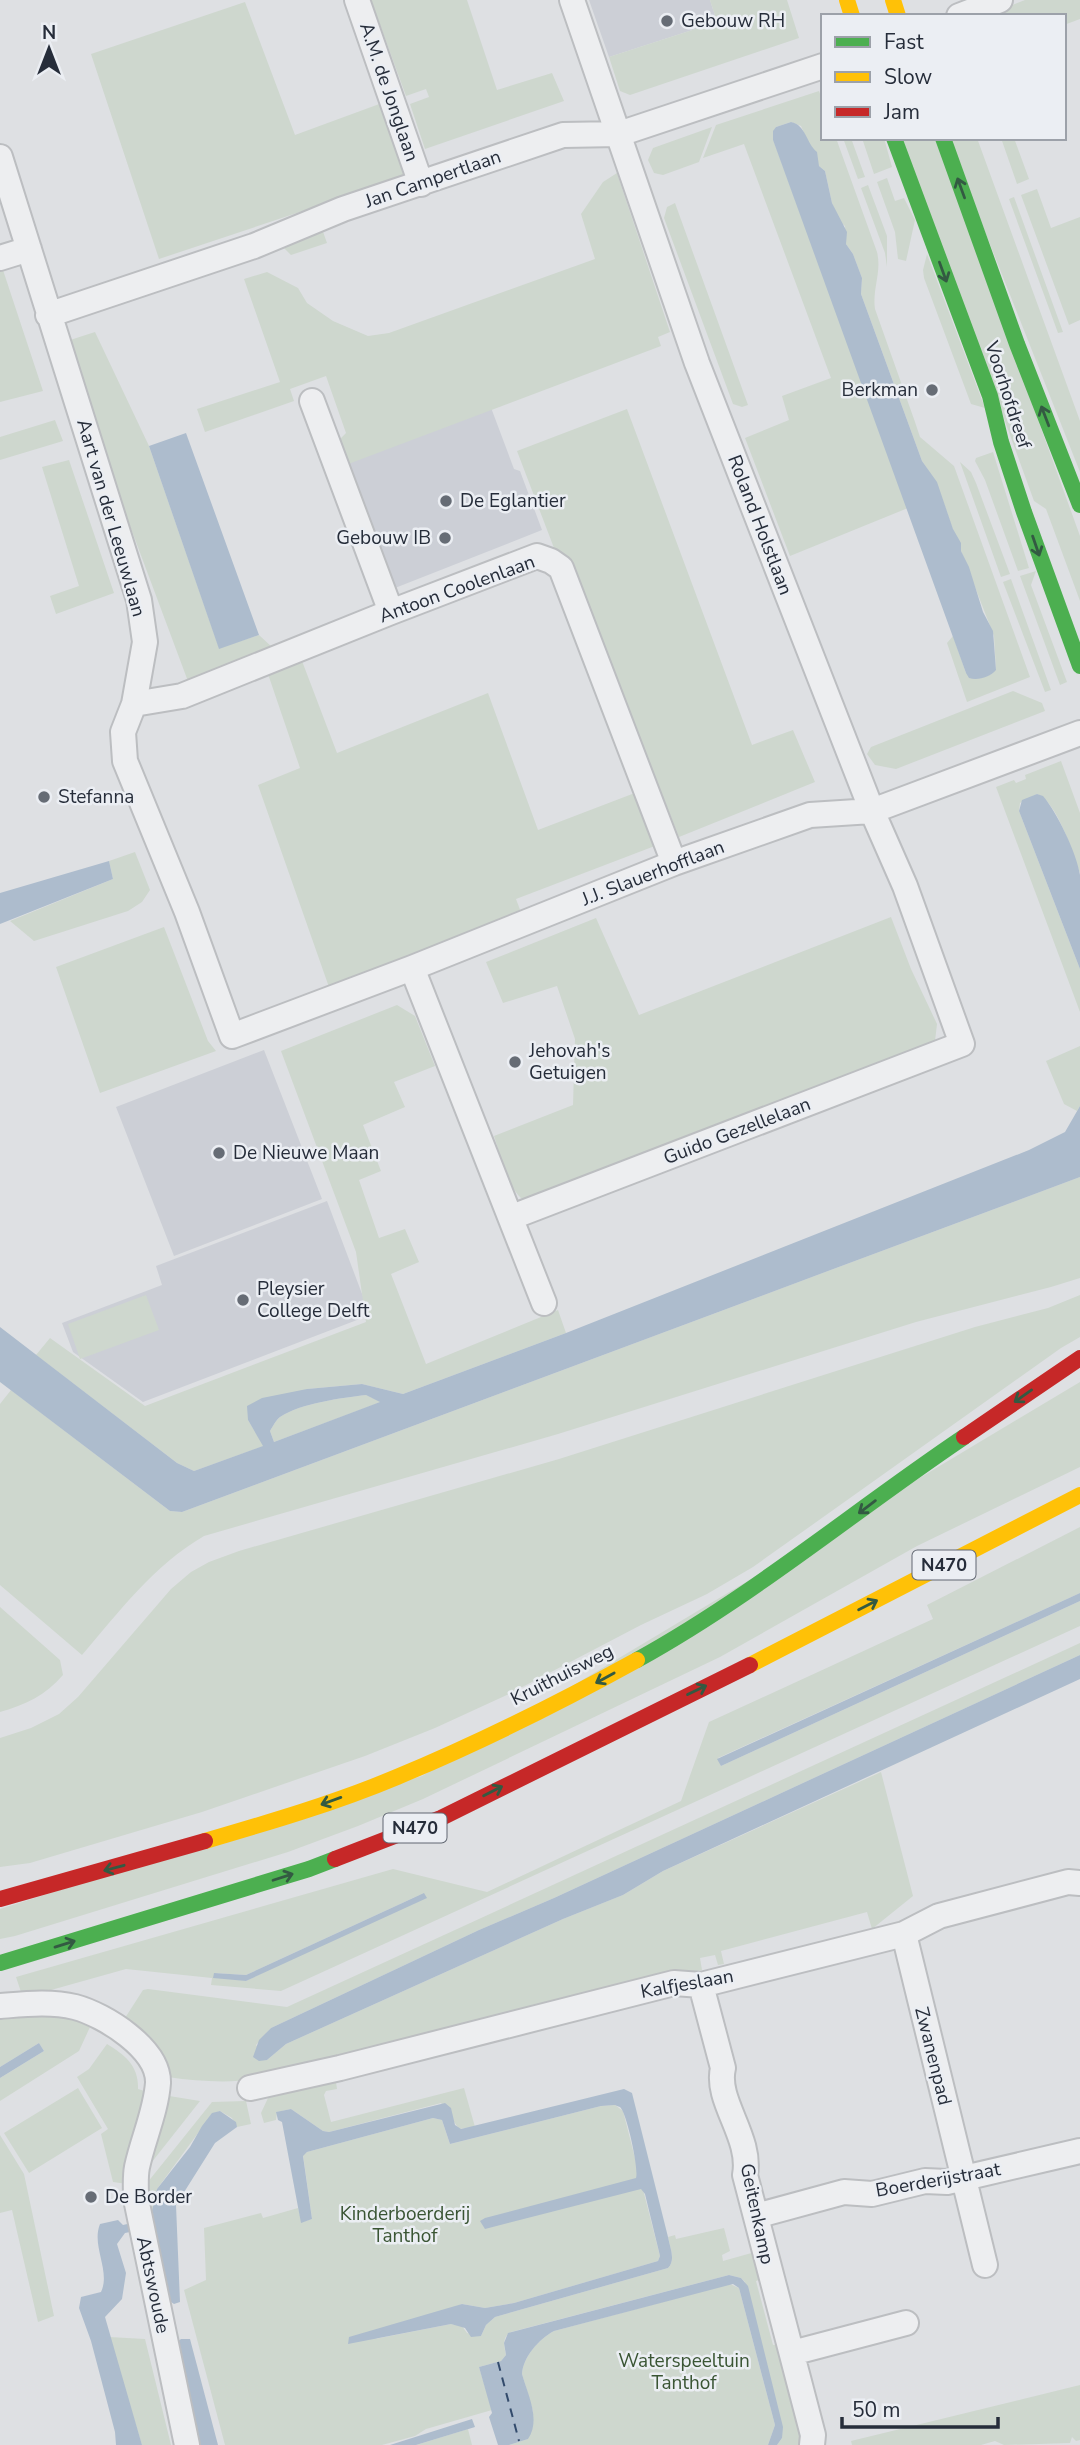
<svg xmlns="http://www.w3.org/2000/svg" width="1080" height="2445" viewBox="0 0 1080 2445" font-family="'Nunito Sans',sans-serif">
<style>
.built{fill:#cccfd6}
.green{fill:#ced7ce;fill-rule:evenodd}
.water{fill:#adbccd;fill-rule:evenodd}
.lines{fill:none;stroke-linecap:round;stroke-linejoin:round}
.ferry{stroke:#334b6c;stroke-width:2;stroke-dasharray:9 7;stroke-linecap:butt}
.street-casing{stroke:#bcbec1;stroke-width:28}
.street{stroke:#edeef0;stroke-width:24}
.fast{stroke:#4caf50;stroke-width:16}
.slow{stroke:#ffc107;stroke-width:16}
.jam{stroke:#c62828;stroke-width:16}
.oneway{stroke:#335a42}
.poi-dot{fill:#666c75;stroke:#ebeef3;stroke-width:2.5}
.labels{text-anchor:middle;dominant-baseline:central;stroke-width:5;stroke-linejoin:round;paint-order:stroke}
.shield{fill:#ebeef3;stroke:#616772;stroke-width:2}
.shield-label{font-size:18px;font-weight:bold;fill:#262d3a}
.poi-label{font-size:19px;fill:#262d3a;stroke:#ebeef3;text-anchor:start}
.street-label{font-size:19px;fill:#262d3a;stroke:#ebeef3}
.park-label{font-size:19px;fill:#3a5534;stroke:#ebeef3}
</style>
<rect width="100%" height="100%" fill="#dee0e3"/>
<path class="built" d="M589,0H710L717,22L609,57Z
M490,405L514,469L520,471L542,530L395,588L344,459Z
M264,1050L322,1199L174,1256L116,1107Z
M327,1201L370,1315L143,1402L73,1352L62,1323L162,1285L156,1266Z"/>
<path class="green" d="M371,0H467L497,90L552,73L564,101L425,149L410,104L429,97L426,89L406,96Z
M710,0H787L799,38L630,95L620,91L609,57L717,22Z
M1025,0H1080V19L1064,25V16H985Z
M245,2L295,135L382,103L408,176L159,259L91,54Z
M819,91L823,102V138H836L877,252C882,272 872,289 875,309L915,422L920,437L954,466L1030,677L967,702L947,643L953,636L966,673L996,669L994,636L961,551C961,541 956,538 953,530C943,502 940,486 922,461L861,294L862,278L853,254L846,244L845,226L840,222L832,203L825,171L819,166L801,126L791,122L776,127L773,139L908,508L790,556L745,438L789,420L782,396L831,378L744,144L703,158L716,125Z
M712,127L699,162L663,175L654,173L648,160L653,148Z
M843,138H851L865,177L858,179Z
M862,138H884L892,167L874,174Z
M902,138H936L1080,536V601L1046,509L1034,501Z
M948,138H977L1080,421V472Z
M1001,138H1014L1029,179L1017,184Z
M617,173L670,332L658,337L661,346L343,466L335,444L346,433L326,376L290,389L294,401L205,432L197,409L280,382L244,279L267,272L298,288L307,303L333,321L368,336L389,333L595,259L581,214L603,182Z
M887,178L895,201L904,198L915,220L906,261L898,259L895,232L877,182Z
M868,185L887,236V267L885,253L861,188Z
M1037,189L1051,228L1080,217V320L1069,325L1021,195Z
M1014,197L1063,332L1058,333L1009,199Z
M675,203L748,405L742,407L733,404L664,218L667,207Z
M321,226L327,243L291,255L277,241Z
M927,254L985,408L971,404L924,278L923,270Z
M1,264L43,391L0,402V265Z
M95,332L149,446L219,648L259,635L273,648L189,684L89,416L64,342Z
M627,409L752,745L793,730L815,782L679,837L571,567L554,548L517,451Z
M55,420L63,441L0,460V437Z
M993,452L1029,568L1018,571L985,480L975,461L976,458Z
M69,460L114,593L56,614L50,596L79,586L42,467Z
M960,462L971,472L976,483L1010,574L1001,577Z
M1036,571L1031,585L1067,682L1060,685L1020,576Z
M1011,579L1051,690L1045,692L1003,582Z
M302,661L337,753L488,693L538,830L640,791L660,844L516,899L522,915L330,990L258,785L300,768L268,674Z
M1013,691L1042,703L1045,711L896,769L875,765L867,754L871,747Z
M1061,761L1080,813V873C1073,854 1057,801 1037,794L1020,803L1019,811L1080,969V1012L996,787L1014,780L1016,783L1026,779L1025,775Z
M135,852L150,890L142,902L128,911L34,941L10,921L113,879L109,861Z
M891,917L911,969L937,1024L935,1041L526,1201C509,1194 500,1153 494,1136L573,1105L575,1039L557,986L503,1003L486,962L596,918L639,1015Z
M164,927L208,1041L216,1051L100,1093L56,967Z
M397,1005L415,1016L435,1066L394,1082L405,1107L363,1125L381,1171L359,1180L379,1238L405,1229L419,1262L391,1274L426,1364L558,1310L566,1333L403,1394L362,1384L307,1389L248,1420L264,1446L194,1471L177,1463L36,1355L50,1338L145,1406L366,1322L356,1252L281,1051Z
M1080,1046V1106L1077,1111L1064,1104L1046,1061Z
M1080,1177V1278L1051,1287L916,1322L558,1434L204,1536C154,1565 119,1612 82,1655L0,1585V1404L11,1390L170,1511L182,1512Z
M146,1295L159,1330L80,1359L68,1324Z
M1080,1295V1337L1061,1348L753,1567L707,1594L641,1625L509,1694L435,1728L365,1756L202,1812L30,1863L0,1867V1738L31,1728L59,1714L78,1697L171,1589L191,1572L209,1562L239,1551L559,1459L975,1327L1048,1308Z
M1080,1382V1467L917,1546L720,1657L423,1799L358,1826L288,1852L15,1936L0,1939V1909L422,1776Z
M366,1395L381,1402L274,1442L270,1431C273,1426 276,1420 280,1417C301,1403 342,1398 366,1395Z
M1080,1527V1593L718,1758L721,1766L1080,1601V1626L281,1991L211,1985L212,1978L126,1969L51,1990L22,1995L16,1977L393,1869L487,1892L681,1801L709,1722L933,1619L927,1605ZM424,1893L246,1981L214,1973L246,1975Z
M0,1607L60,1660L63,1675C46,1695 25,1705 0,1712Z
M1080,1643V1655L554,1898L479,1930L271,2028L256,2045L267,2060L286,2044L563,1919L623,1895L663,1871L881,1772L913,1896L872,1929L867,1912L721,1951L724,1964L718,1965L715,1955L700,1958L702,1970L281,2076C242,2083 207,2083 168,2077L125,2018L143,1990L148,1989L287,2007Z
M35,2013L67,2017L90,2027L79,2051L0,2101V2078L44,2051L39,2043L0,2067V2016Z
M107,2044C125,2055 139,2066 138,2089L148,2092L127,2184L113,2182L101,2134L108,2129L77,2077L89,2069Z
M336,2082L337,2089L326,2091L324,2095L331,2122L464,2088L475,2127L459,2129L441,2103L329,2132L323,2131L291,2109L277,2112L276,2120L264,2123L261,2113L268,2098Z
M78,2088L102,2128L29,2173L4,2133Z
M163,2095L200,2101L144,2172Z
M246,2101L251,2124L237,2127L232,2118L220,2111L212,2114L157,2189L153,2218L147,2220L143,2188L212,2102Z
M615,2105L623,2111L660,2256L658,2261L514,2303L485,2308L462,2304L375,2339L451,2324L462,2326L467,2333L481,2336L486,2325L495,2317L668,2268C676,2260 670,2248 668,2237L675,2235L676,2239L724,2228L730,2251L722,2255L723,2261L755,2252L762,2279L756,2281L773,2345L780,2344L805,2445H777L782,2438L745,2282L741,2278L729,2275L511,2332C502,2337 504,2346 506,2355L501,2361L479,2367L492,2410L426,2429L415,2436L382,2445H225L184,2290L206,2280L204,2228L261,2213L263,2218L298,2208L302,2222L312,2219L303,2155L307,2152L433,2118L442,2120L450,2144L601,2106Z
M0,2135L24,2174L54,2316L38,2322L12,2210L0,2213Z
M730,2284L739,2288L775,2425L768,2445H509L528,2439L533,2411L522,2374C523,2357 539,2339 554,2331Z
M109,2337L145,2339L171,2445H142Z
M1080,2385V2440L1076,2441L1072,2437L1070,2443L1004,2445L995,2441L981,2445H852L851,2441Z
M468,2429L472,2445H416Z"/>
<path class="water" d="M791,122C806,125 806,143 817,152L819,166L825,171L832,203L847,232L846,244L853,254L862,278L861,294L922,461L937,482L953,529L961,543V551L969,567L983,612L993,631L996,670C990,677 978,681 969,678L966,673L773,140V131L776,127Z
M186,433L259,635L219,649L149,446Z
M1037,794L1043,796C1057,812 1077,854 1080,875C1080,901 1080,941 1080,969L1019,811L1022,800Z
M109,861L113,879L0,924V893Z
M1080,1106V1177L182,1512L170,1511L0,1382V1327L177,1463L194,1471L263,1446L248,1420L247,1406L262,1398L307,1389L362,1384L403,1394L566,1333L1029,1150L1065,1132ZM366,1395L380,1402L274,1442L270,1431C273,1426 276,1420 280,1417C301,1403 342,1398 366,1395Z
M1080,1593V1601L721,1766L717,1759Z
M1080,1655V1679L663,1871L623,1895L563,1919L286,2044L267,2060L259,2061L253,2057L259,2040L271,2028L479,1930L554,1898Z
M424,1893L427,1898L246,1981L213,1978L214,1973L246,1975Z
M39,2043L44,2051L0,2078V2067Z
M624,2089L632,2093L668,2237C670,2248 676,2260 668,2268L495,2317L486,2325L481,2336L471,2337L465,2328L451,2324L348,2344L349,2337L462,2304L485,2308L514,2303L658,2261L660,2256L645,2194L641,2189L485,2229L480,2221L485,2218L636,2178C639,2170 627,2113 620,2107C618,2106 616,2106 615,2105L601,2106L450,2144L442,2120L433,2118L307,2152L303,2156L312,2219L301,2223L282,2122L278,2120L276,2112L291,2109L323,2131L329,2132L445,2103L451,2108L455,2125L461,2129Z
M220,2111L236,2122L237,2127L215,2143L176,2205L180,2302L174,2304L168,2300L155,2227L125,2233L117,2244L126,2273L122,2299L105,2317L142,2445H116L115,2432L91,2341L79,2308L81,2297L101,2292C111,2271 91,2246 100,2224L118,2220L123,2225L153,2218L152,2211L157,2189L190,2147L202,2126L212,2113Z
M729,2275L741,2278L748,2286L783,2427L782,2438L777,2445H768L775,2425L739,2288L733,2284L554,2331C539,2339 523,2357 522,2374C528,2395 541,2420 528,2439L509,2445H498L489,2417L492,2413L479,2367L501,2361L506,2355L504,2343L508,2333Z
M181,2339H190L218,2445H198L176,2343Z
M472,2419L475,2427L416,2445H390Z"/>
<g class="lines">
<path class="ferry" d="M498,2362L519,2441"/>
<defs>
<path id="street" d="M357,0L421,184
M959,16L1000,0
M0,157L139,600L145,642L134,704L123,732L125,761L187,912L232,1036L412,968L674,863L810,815L872,811L1080,733
M0,258L29,249
M48,315L254,246L343,209L563,135L619,134L823,66
M312,401L391,612
M134,704L182,696L391,612L537,556L551,561L561,568L674,863
M412,968L544,1303
M512,1217L962,1044L905,886L872,811L697,363L572,0
M904,1934L985,2265
M701,1985L723,2068C715,2101 752,2137 745,2175L813,2435L812,2445
M0,2006C25,2004 51,2001 75,2007C105,2015 159,2049 158,2083C156,2111 143,2139 137,2167C135,2177 136,2188 136,2199L187,2445
M250,2088L340,2068L674,1983L701,1985L904,1934L939,1916L1068,1882L1080,1883
M756,2216L844,2192L872,2194L925,2181L947,2182L1080,2151
M792,2353L906,2323"/>
</defs>
<use href="#street" class="street-casing"/>
<use href="#street" class="street"/>
<path class="fast" d="M894,138L990,396L1001,442L1024,512L1080,666
M943,138L1017,344L1080,505
M637,1660C753,1596 854,1511 964,1437
M0,1963L309,1869L335,1859"/>
<path class="slow" d="M847,0L852,16
M893,0L898,16
M750,1665L1080,1495
M205,1841C270,1822 335,1803 397,1777C479,1743 559,1703 637,1660"/>
<path class="jam" d="M964,1437L1080,1358
M335,1859L441,1818L750,1665
M0,1899L205,1841"/>
</g>
<defs><path id="oneway-shaft" d="M-6 0H5M1.5-3L5.5 0L1.5 3" fill="none" stroke-width="1.6" stroke-linecap="round" stroke-linejoin="round" transform="scale(1.75)"/></defs>
<g class="oneway">
<use href="#oneway-shaft" transform="translate(961 188) rotate(-110)"/>
<use href="#oneway-shaft" transform="translate(943 272) rotate(70)"/>
<use href="#oneway-shaft" transform="translate(1045 416) rotate(-111)"/>
<use href="#oneway-shaft" transform="translate(1036 546) rotate(71)"/>
<use href="#oneway-shaft" transform="translate(1023 1396) rotate(145)"/>
<use href="#oneway-shaft" transform="translate(867 1507) rotate(143)"/>
<use href="#oneway-shaft" transform="translate(868 1605) rotate(-27)"/>
<use href="#oneway-shaft" transform="translate(605 1678) rotate(151)"/>
<use href="#oneway-shaft" transform="translate(697 1690) rotate(-26)"/>
<use href="#oneway-shaft" transform="translate(493 1791) rotate(-27)"/>
<use href="#oneway-shaft" transform="translate(331 1801) rotate(160)"/>
<use href="#oneway-shaft" transform="translate(114 1868) rotate(165)"/>
<use href="#oneway-shaft" transform="translate(283 1877) rotate(-18)"/>
<use href="#oneway-shaft" transform="translate(65 1944) rotate(-17)"/>
</g>
<g class="poi-dot">
<circle cx="667" cy="21" r="7"/>
<circle cx="932" cy="390" r="7"/>
<circle cx="446" cy="501" r="7"/>
<circle cx="445" cy="538" r="7"/>
<circle cx="44" cy="797" r="7"/>
<circle cx="515" cy="1062" r="7"/>
<circle cx="219" cy="1153" r="7"/>
<circle cx="243" cy="1300" r="7"/>
<circle cx="91" cy="2197" r="7"/>
</g>
<g class="labels">
<g class="shield">
<rect x="912.5" y="1550.5" width="63" height="29" rx="5"/>
<rect x="383.5" y="1813.5" width="63" height="29" rx="5"/>
</g>
<g class="shield-label">
<text x="944" y="1565">N470</text>
<text x="415" y="1828">N470</text>
</g>
<g class="poi-label">
<text x="681" y="21">Gebouw RH</text>
<text x="918" y="390" text-anchor="end">Berkman</text>
<text x="460" y="501">De Eglantier</text>
<text x="431" y="538" text-anchor="end">Gebouw IB</text>
<text x="58" y="797">Stefanna</text>
<text x="529" y="1051">Jehovah's<tspan x="529" dy="22">Getuigen</tspan></text>
<text x="233" y="1153">De Nieuwe Maan</text>
<text x="257" y="1289">Pleysier<tspan x="257" dy="22">College Delft</tspan></text>
<text x="105" y="2197">De Border</text>
</g>
<g class="street-label">
<text transform="translate(389 92) rotate(71)">A.M. de Jonglaan</text>
<text transform="translate(433 179) rotate(-19)">Jan Campertlaan</text>
<text transform="translate(1008 395) rotate(72)">Voorhofdreef</text>
<text transform="translate(111 518) rotate(74)">Aart van der Leeuwlaan</text>
<text transform="translate(760 525) rotate(69)">Roland Holstlaan</text>
<text transform="translate(457 589) rotate(-20)">Antoon Coolenlaan</text>
<text transform="translate(653 873) rotate(-21)">J.J. Slauerhofflaan</text>
<text transform="translate(737 1131) rotate(-21)">Guido Gezellelaan</text>
<text transform="translate(562 1675) rotate(-27)">Kruithuisweg</text>
<text transform="translate(687 1984) rotate(-10)">Kalfjeslaan</text>
<text transform="translate(933 2056) rotate(76)">Zwanenpad</text>
<text transform="translate(938 2180) rotate(-10)">Boerderijstraat</text>
<text transform="translate(757 2214) rotate(78)">Geitenkamp</text>
<text transform="translate(153 2285) rotate(78)">Abtswoude</text>
</g>
<g class="park-label">
<text x="405" y="2214">Kinderboerderij<tspan x="405" dy="22">Tanthof</tspan></text>
<text x="684" y="2361">Waterspeeltuin<tspan x="684" dy="22">Tanthof</tspan></text>
</g>
</g>
<rect x="821" y="14" width="245" height="126" fill="#ebeef3" stroke="#9ca1a9" stroke-width="2"/>
<rect x="835" y="37" width="35" height="10" fill="#4caf50" stroke="#9ca1a9" stroke-width="2"/>
<text x="884" y="49" font-size="21" fill="#262d3a">Fast</text>
<rect x="835" y="72" width="35" height="10" fill="#ffc107" stroke="#9ca1a9" stroke-width="2"/>
<text x="884" y="84" font-size="21" fill="#262d3a">Slow</text>
<rect x="835" y="107" width="35" height="10" fill="#c62828" stroke="#9ca1a9" stroke-width="2"/>
<text x="884" y="119" font-size="21" fill="#262d3a">Jam</text>
<g transform="translate(49 49)" stroke="#ebeef3" stroke-width="5" paint-order="stroke">
<path d="M0-5L12 26L0 18L-12 26Z" fill="#262d3a"/>
<text y="-10" font-size="19" font-weight="bold" text-anchor="middle" fill="#262d3a">N</text>
</g>
<path d="M842 2417v10h156v-10" fill="none" stroke="#262d3a" stroke-width="3.5"/>
<text x="852" y="2417" font-size="21" fill="#262d3a" stroke="#ebeef3" stroke-width="5" paint-order="stroke">50 m</text>
</svg>
